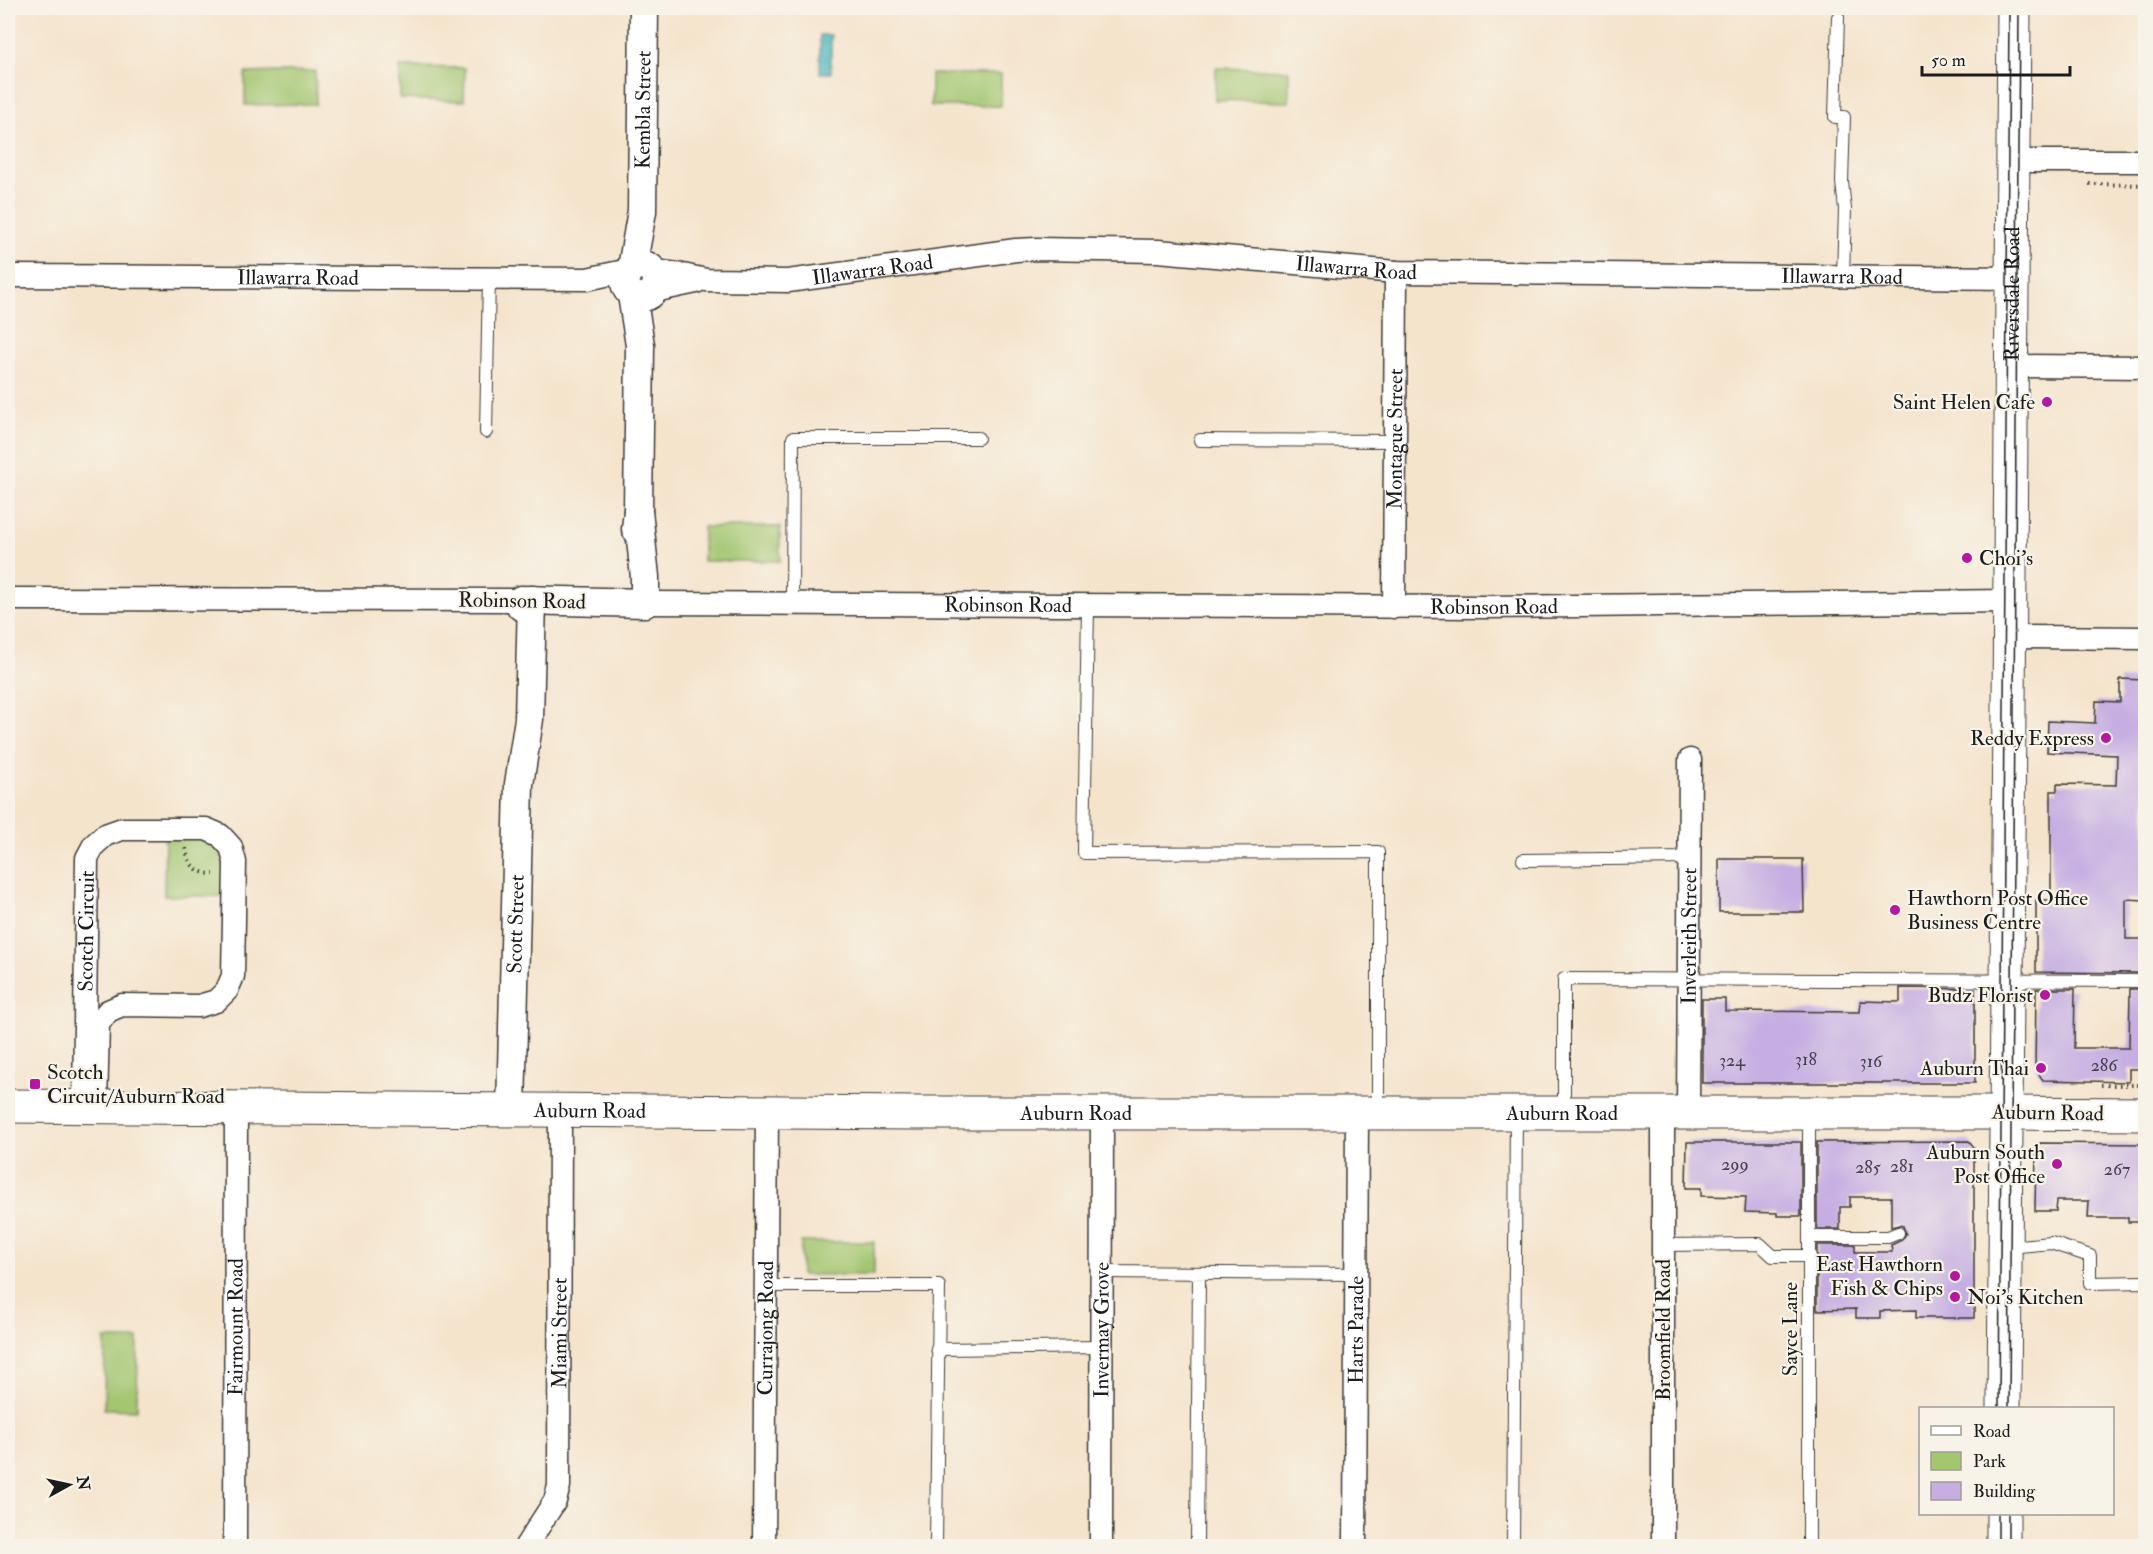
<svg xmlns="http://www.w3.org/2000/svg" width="2153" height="1554" viewBox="0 0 2153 1554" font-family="'IM FELL Double Pica',serif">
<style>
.green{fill:#a3c66f;stroke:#607146;stroke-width:1.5}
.water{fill:#48b6c0;stroke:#32696e;stroke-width:1.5}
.building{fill:#c6aee2}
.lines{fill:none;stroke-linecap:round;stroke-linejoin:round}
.service-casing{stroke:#3d3a36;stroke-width:14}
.minor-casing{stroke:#3d3a36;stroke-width:25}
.tertiary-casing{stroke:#3d3a36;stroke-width:31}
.secondary-casing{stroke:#3d3a36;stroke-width:35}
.primary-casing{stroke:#3d3a36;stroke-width:35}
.path{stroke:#3d3a36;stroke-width:4;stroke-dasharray:1.5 4.5;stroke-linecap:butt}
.service{stroke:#fff;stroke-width:12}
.minor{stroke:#fff;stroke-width:22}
.tertiary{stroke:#fff;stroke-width:28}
.secondary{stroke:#fff;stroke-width:33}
.primary{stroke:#fff;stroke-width:33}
.tram{stroke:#1c1c1c;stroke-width:1.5}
.poi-dot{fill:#b5179e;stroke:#f7f3e8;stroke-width:2}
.labels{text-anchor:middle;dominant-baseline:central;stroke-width:4.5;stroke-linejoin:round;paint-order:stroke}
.number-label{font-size:18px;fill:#46404e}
.street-label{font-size:21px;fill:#1c1c1c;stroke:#f7f3e8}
.poi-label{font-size:21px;fill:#1c1c1c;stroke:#f7f3e8;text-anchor:end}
</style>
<rect width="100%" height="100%" fill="#f7f3e8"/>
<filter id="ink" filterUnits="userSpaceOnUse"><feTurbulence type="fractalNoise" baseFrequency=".0167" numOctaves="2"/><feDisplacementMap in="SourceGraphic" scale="12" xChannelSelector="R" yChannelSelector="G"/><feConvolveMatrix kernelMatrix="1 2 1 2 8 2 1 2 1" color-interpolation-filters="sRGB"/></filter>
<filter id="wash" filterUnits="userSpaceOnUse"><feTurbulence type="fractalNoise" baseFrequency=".008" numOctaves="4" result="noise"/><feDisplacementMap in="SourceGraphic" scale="24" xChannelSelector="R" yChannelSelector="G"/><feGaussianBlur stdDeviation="1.35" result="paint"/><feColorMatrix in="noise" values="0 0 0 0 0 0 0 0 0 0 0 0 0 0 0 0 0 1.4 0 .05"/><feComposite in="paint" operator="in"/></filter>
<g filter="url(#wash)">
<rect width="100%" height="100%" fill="#f5e4cc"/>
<path class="green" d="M400,67L465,68L464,101L400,99Z
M1216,68L1289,70V102L1215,100Z
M315,71L316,104L245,105V73Z
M931,74H1001V106H931Z
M703,527H780V561H703Z
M165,836H206L220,843L230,896H164Z
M801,1242H874V1275H801Z
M105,1339H138L137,1410L104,1409Z"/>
<path class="water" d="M820,35H831V73H820Z"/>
<g id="blocks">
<path class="building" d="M2120,679L2145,680V900L2126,899V939H2145V973L2036,972V900H2051V791H2057V784L2116,785L2117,755L2047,752L2048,721L2095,723L2096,701L2120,702Z
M1719,859H1803L1804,912H1719Z
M1900,988L1975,989V1083H1702V999H1725V1011L1860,1012L1861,1001L1900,1002Z
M2036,989H2075L2074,1048H2129L2130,989H2145V1069H2129V1082L2043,1080L2035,1069Z
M1969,1141L1974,1147V1318H1916V1310L1880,1311V1318H1856V1309L1817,1310V1245H1855V1252H1892L1891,1245L1902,1240L1906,1234L1903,1226L1899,1225L1891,1227V1197H1850V1207H1840V1229H1817V1142Z
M1687,1142H1801V1216H1777V1213L1745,1212L1746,1197L1701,1196V1188H1686Z
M2040,1143L2145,1144V1222H2128V1218H2088L2089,1201H2057L2056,1211H2035L2036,1148Z"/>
</g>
</g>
<g filter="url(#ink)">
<use href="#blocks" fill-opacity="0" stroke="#3d3a36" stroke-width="1.5"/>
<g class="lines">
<defs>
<path id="service" d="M1838,17L1835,117H1844L1842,182L1845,209L1843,277
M486,432L489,278
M1200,440L1395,441
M792,604L793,438H978
M1088,606L1084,853L1378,852V1111
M1523,860L1689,858
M1564,1111V979L2146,981
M1810,1237H1888L1898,1233
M1663,1245L1760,1244L1773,1256H1810
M2008,1247L2051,1243L2090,1256V1283L2146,1282
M1102,1272L1355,1274
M765,1286H939L936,1546
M937,1349L1102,1347
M1197,1546L1199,1273
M1513,1546L1516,1113
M1809,1546V1114"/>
<g id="minor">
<path d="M2013,161H2146"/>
<path id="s1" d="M654,271L678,274L706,280L788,281L1016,250L1036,249L1158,251L1396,272L2012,278"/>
<path id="s2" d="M8,276L587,279L629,270"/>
<path d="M654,291L696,282"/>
<path d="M2011,366L2146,367"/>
<path d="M8,599L521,600"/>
<path id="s3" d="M645,603L1485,607L2009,601"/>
<path id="s4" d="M1394,607L1396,272"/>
<path d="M2008,637L2146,638"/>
<path id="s5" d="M84,1107L87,858L94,845L105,835L122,829H206L220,835L231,847L235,862L233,976L227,990L216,1001L199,1006L122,1005L108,1011L98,1024L96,1107"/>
<path id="s6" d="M1688,1113L1690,760"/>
<path id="s7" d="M235,1546L236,1108"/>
<path id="s8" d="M526,1546L555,1501L559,1486L560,1110"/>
<path id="s9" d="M764,1546L767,1112"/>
<path id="s10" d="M1101,1546L1102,1112"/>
<path id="s11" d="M1355,1546L1357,1112"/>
<path d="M1663,1546V1113"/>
</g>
<g id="tertiary">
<circle cx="641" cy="281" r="16"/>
<path id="s12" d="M632,268L642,211L644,8"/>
<path d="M632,295L640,345L638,511L636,529"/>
<path d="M521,606V600L645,603V577L638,511"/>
<path id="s13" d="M511,1110L519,784L529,719L532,600"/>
</g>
<g id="secondary">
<path id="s14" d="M8,1106L915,1113H2005"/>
</g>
<g id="primary">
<path d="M2005,1113L2146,1114"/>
<path id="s15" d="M2004,1408L2014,8"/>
<path d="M2003,1546V1514"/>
</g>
</defs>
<use href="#service" class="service-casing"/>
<use href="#minor" class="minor-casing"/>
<use href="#tertiary" class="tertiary-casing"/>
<use href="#secondary" class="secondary-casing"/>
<use href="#primary" class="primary-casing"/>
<path class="path" d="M2089,184L2146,185
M186,848C188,865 197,874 214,874
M2101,1085H2146"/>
<use href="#service" class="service"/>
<use href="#minor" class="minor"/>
<use href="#tertiary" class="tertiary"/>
<use href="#secondary" class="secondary"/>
<use href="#primary" class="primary"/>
<path class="tram" d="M1999,1408L2009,8
M2009,1408L2019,8
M1998,1546V1514
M2008,1546V1514"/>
</g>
</g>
<g class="poi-dot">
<circle cx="2047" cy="402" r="6"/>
<circle cx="1967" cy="558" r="6"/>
<circle cx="2106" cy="738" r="6"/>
<circle cx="1895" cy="910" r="6"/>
<circle cx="2045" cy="995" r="6"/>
<circle cx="2041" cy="1068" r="6"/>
<rect x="29" y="1078" width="12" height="12" rx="3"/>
<circle cx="2057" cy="1164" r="6"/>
<circle cx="1955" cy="1276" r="6"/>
<circle cx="1955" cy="1297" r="6"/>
</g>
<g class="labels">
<g class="number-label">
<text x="1806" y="1059">318</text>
<text x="1732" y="1060">324</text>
<text x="1871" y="1061">316</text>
<text x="2104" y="1065">286</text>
<text x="1735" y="1164">299</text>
<text x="1902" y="1166">281</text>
<text x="1868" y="1167">285</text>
<text x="2117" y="1169">267</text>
</g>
<g class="street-label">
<text stroke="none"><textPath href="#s12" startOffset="159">Kembla Street</textPath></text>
<text stroke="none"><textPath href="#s1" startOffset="706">Illawarra Road</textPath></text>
<text stroke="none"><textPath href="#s1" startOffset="220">Illawarra Road</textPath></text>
<text stroke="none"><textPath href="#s2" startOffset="290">Illawarra Road</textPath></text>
<text stroke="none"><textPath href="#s1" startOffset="1192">Illawarra Road</textPath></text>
<text stroke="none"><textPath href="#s15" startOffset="1114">Riversdale Road</textPath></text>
<text stroke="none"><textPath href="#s4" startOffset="168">Montague Street</textPath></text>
<text transform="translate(522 601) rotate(1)">Robinson Road</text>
<text stroke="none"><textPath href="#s3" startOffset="363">Robinson Road</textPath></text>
<text stroke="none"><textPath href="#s3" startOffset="849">Robinson Road</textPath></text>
<text stroke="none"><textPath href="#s13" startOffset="186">Scott Street</textPath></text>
<text stroke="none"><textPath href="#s5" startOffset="176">Scotch Circuit</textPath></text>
<text stroke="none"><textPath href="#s6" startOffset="177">Inverleith Street</textPath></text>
<text stroke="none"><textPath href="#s14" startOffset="582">Auburn Road</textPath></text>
<text stroke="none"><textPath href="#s14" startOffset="1068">Auburn Road</textPath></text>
<text stroke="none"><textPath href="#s14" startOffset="1554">Auburn Road</textPath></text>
<text transform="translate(2048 1113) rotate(1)">Auburn Road</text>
<text stroke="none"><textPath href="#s7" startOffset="219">Fairmount Road</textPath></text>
<text stroke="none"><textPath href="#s9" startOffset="218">Currajong Road</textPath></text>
<text stroke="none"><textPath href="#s10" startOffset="216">Invermay Grove</textPath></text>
<text stroke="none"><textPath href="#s11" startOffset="216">Harts Parade</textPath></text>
<text transform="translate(1790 1329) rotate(-90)">Sayce Lane</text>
<text transform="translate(1663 1330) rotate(-90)">Broomfield Road</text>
<text stroke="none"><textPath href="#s8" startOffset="222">Miami Street</textPath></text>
</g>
<g class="poi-label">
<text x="2035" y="402">Saint Helen Cafe</text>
<text x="1979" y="558" text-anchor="start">Choi's</text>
<text x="2094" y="738">Reddy Express</text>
<text x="1907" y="898" text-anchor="start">Hawthorn Post Office<tspan x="1907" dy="24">Business Centre</tspan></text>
<text x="2033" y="995">Budz Florist</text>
<text x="2029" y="1068">Auburn Thai</text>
<text x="47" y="1072" text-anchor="start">Scotch<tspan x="47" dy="24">Circuit/Auburn Road</tspan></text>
<text x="2045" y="1152">Auburn South<tspan x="2045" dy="24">Post Office</tspan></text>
<text x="1943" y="1264">East Hawthorn<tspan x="1943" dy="24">Fish &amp; Chips</tspan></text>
<text x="1967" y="1297" text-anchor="start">Noi's Kitchen</text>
</g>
</g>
<rect width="2153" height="1554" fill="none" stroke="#f7f3e8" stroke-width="30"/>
<rect x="1919" y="1407" width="195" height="108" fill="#f7f3e8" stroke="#9f9d96" stroke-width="1.5"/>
<rect x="1931" y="1426" width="30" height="9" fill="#ffffff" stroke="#9f9d96" stroke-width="1.5"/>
<text x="1973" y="1437" font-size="18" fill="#1c1c1c">Road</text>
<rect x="1931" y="1452" width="30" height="18" fill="#a3c66f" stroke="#9f9d96" stroke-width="1.5"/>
<text x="1973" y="1467" font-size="18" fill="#1c1c1c">Park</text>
<rect x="1931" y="1482" width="30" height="18" fill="#c6aee2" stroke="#9f9d96" stroke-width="1.5"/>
<text x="1973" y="1497" font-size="18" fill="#1c1c1c">Building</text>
<g transform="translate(69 1485) rotate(82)" stroke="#f7f3e8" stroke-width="4.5" paint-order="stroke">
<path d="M0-4.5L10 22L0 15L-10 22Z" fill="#1c1c1c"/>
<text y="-9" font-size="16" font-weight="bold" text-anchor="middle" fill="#1c1c1c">N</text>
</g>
<path d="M1922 66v9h148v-9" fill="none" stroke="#1c1c1c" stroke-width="3"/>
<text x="1931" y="66" font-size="18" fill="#1c1c1c" stroke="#f7f3e8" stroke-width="4.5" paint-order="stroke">50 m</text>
</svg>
